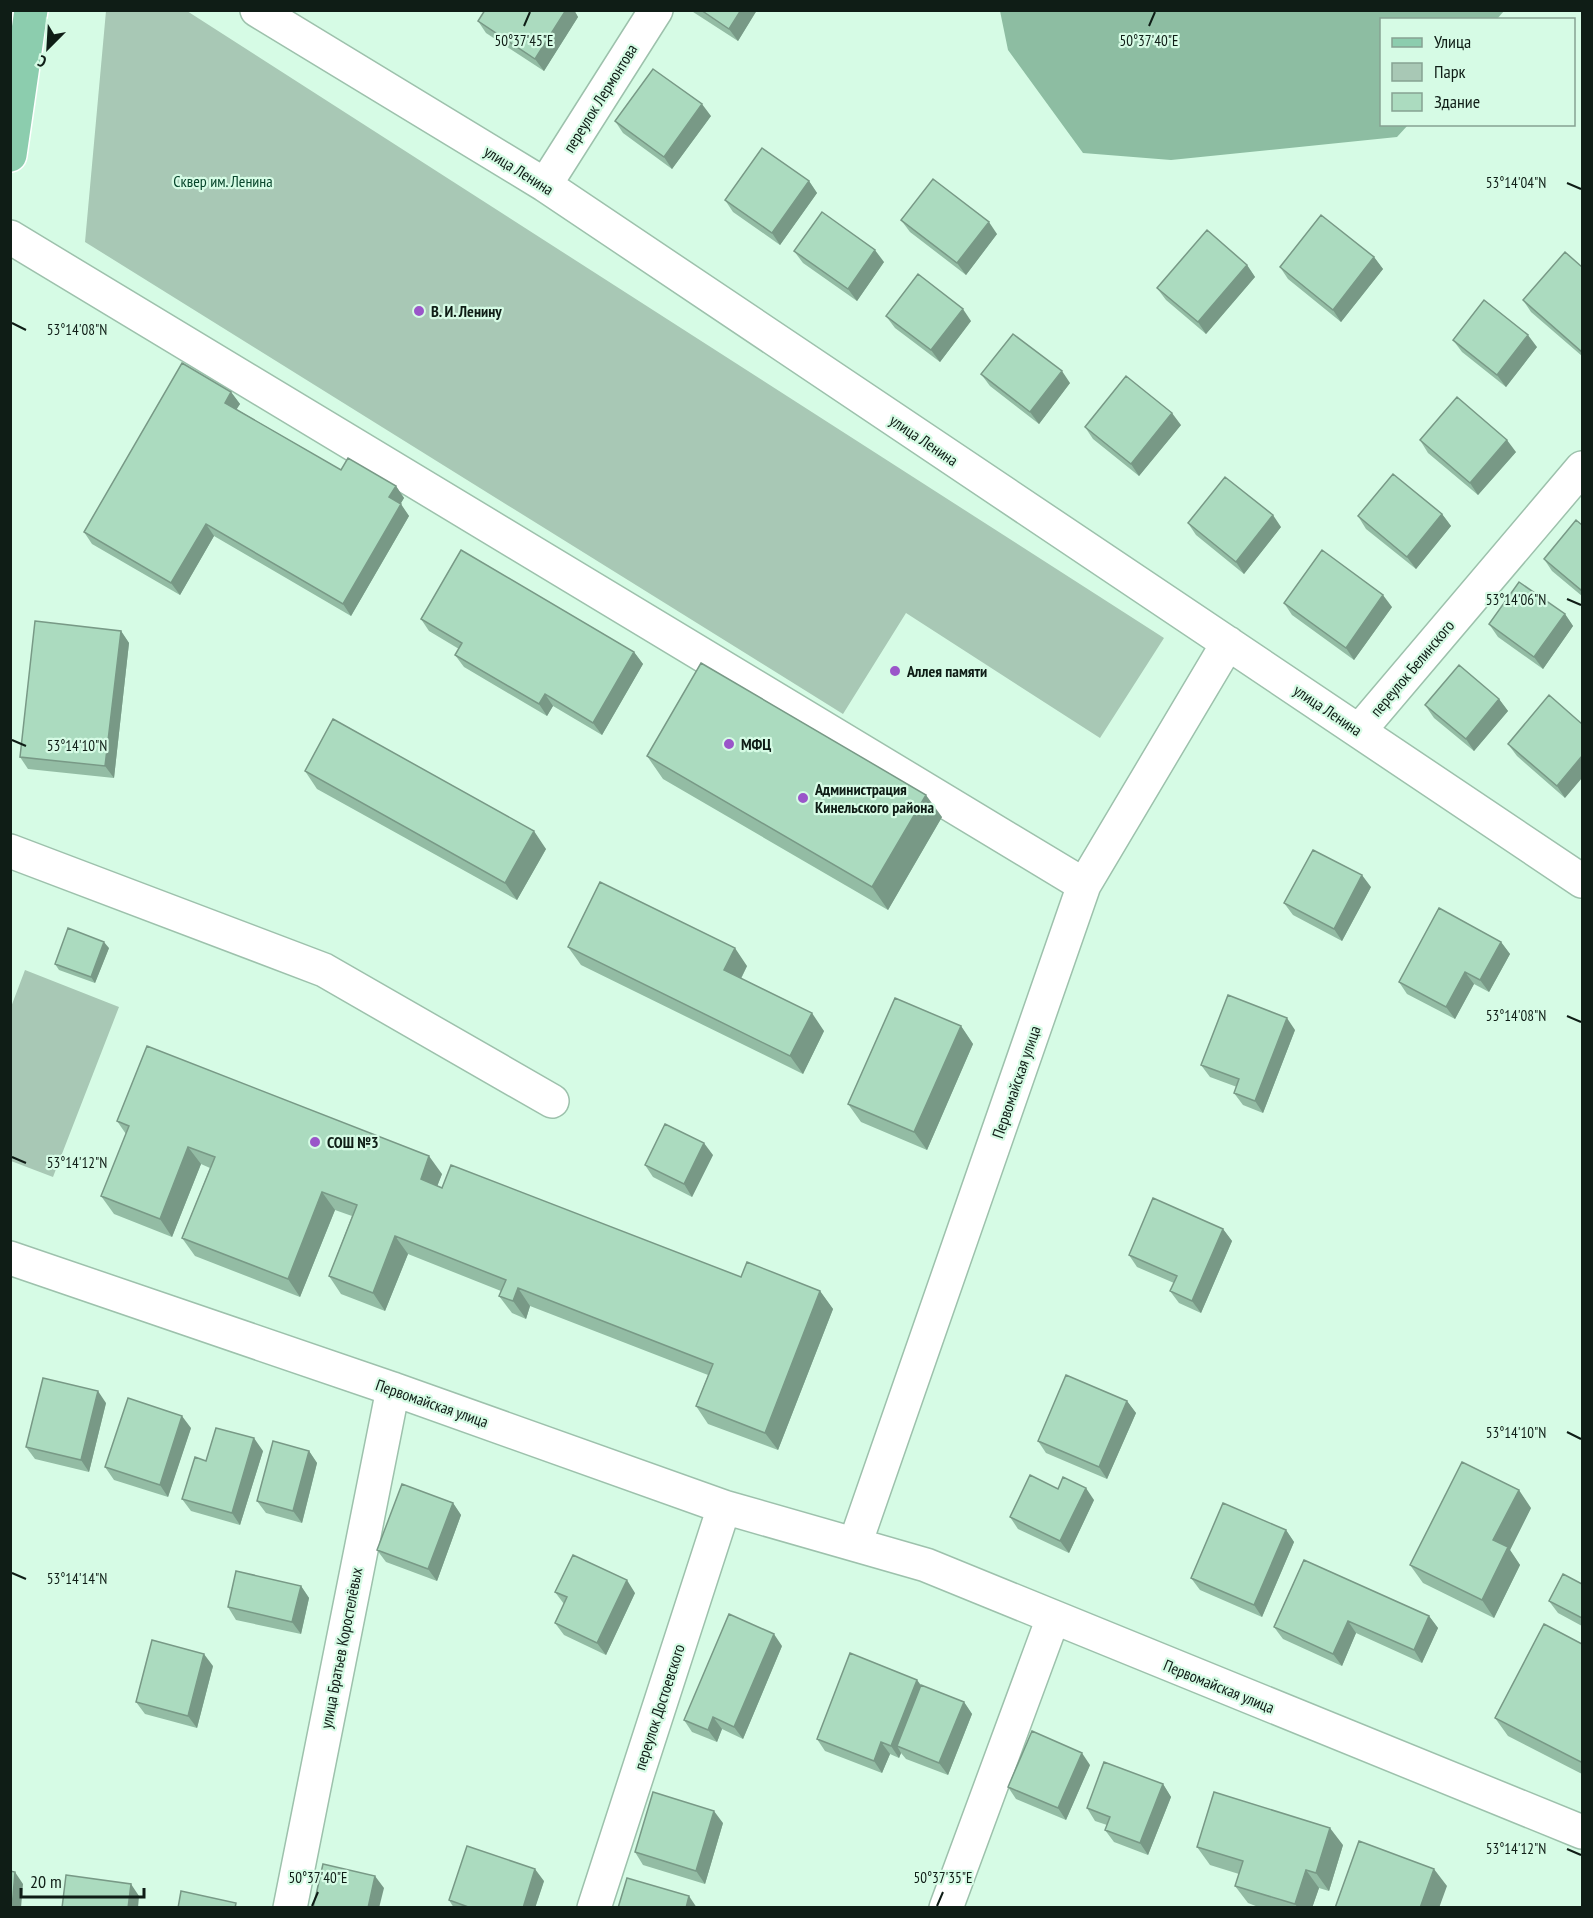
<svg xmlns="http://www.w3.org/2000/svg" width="1593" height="1918" viewBox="0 0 1593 1918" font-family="'PT Sans Narrow',sans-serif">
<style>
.green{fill:#a8c8b5}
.forest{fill:#8dbda2}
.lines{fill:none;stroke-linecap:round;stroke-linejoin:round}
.minor-casing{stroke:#9dc1ac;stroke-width:36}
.major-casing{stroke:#fff;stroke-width:36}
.minor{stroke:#fff;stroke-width:33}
.major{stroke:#8ccdae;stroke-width:33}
.wall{fill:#93bca4}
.shaded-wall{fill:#789986}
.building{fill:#abdbbf;stroke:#789986;stroke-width:1.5}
.ticks{fill:none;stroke:#0f1d16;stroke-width:2}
.poi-dot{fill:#9a55c9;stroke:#d6fbe5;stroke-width:2}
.labels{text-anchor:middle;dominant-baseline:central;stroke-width:4.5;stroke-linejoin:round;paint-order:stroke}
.street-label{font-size:16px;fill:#0f1d16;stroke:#d6fbe5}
.park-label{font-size:16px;fill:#08462c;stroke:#d6fbe5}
.poi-label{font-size:16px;font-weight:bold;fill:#0f1d16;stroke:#d6fbe5;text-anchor:start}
.ticks-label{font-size:15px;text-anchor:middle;fill:#0f1d16;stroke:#d6fbe5;stroke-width:4.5;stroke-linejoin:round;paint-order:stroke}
</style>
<rect width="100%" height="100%" fill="#d6fbe5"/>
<path class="green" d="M106,11H187L1164,638L1100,738L906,613L843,714L85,242Z
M25,970L119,1007L53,1177L11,1161V1007Z"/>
<path class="forest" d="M1000,11V10L1504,11L1497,19L1382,20V124L1408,125L1397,137L1171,160L1083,153L1008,50Z"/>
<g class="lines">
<defs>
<path id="minor" d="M257,10L545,185L1582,881
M545,185L656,10
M10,237L1084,885
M1359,731L1582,468
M10,851L324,970L552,1101
M10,1258L393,1389L724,1507L926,1565L1582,1832
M855,1544L1084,885L1228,643
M290,1908L393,1389
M594,1908L724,1507
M946,1908L1053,1618"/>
<path id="major" d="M10,155L31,10"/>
</defs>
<use href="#minor" class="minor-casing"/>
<use href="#major" class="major-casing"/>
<use href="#minor" class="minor"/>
<use href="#major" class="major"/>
</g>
<path class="wall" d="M485,10H574L578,17L544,71L486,33L478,21Z
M690,10H757L738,41Z
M711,116L672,169L623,133L615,121Z
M809,181L817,193L780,245L733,212L725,200Z
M901,220L997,234L966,275L910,232Z
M794,251L884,262L857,301L803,263Z
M1374,257L1383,269L1341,322L1288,279L1280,267Z
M1247,265L1255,277L1206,334L1166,300L1157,288Z
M1582,267V356L1531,312L1523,300Z
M886,316L971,321L940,362L895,328Z
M1453,340L1537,347L1506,387L1462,352Z
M981,374L1070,383L1039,424L990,386Z
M231,392L240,404L236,409L341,470L396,486L404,498L400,504L409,516L351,616L214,536L180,595L92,544L84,532Z
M1181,425L1139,476L1093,439L1085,427Z
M1420,440L1516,452L1478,495L1428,453Z
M1442,514L1451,526L1416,569L1366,529L1358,516Z
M1188,523L1281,527L1244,574L1196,535Z
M1582,525V596L1552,571L1544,559Z
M1284,603L1392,607L1354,660L1292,615Z
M1565,614L1573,626L1543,669L1498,637L1489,624Z
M421,619L634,652L643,664L602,735L553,706L547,716L464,667L455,655L459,649L429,631Z
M121,631L129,643L114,778L28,769L20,757Z
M1549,695L1565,798L1517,756L1508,744Z
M1499,699L1508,711L1474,751L1434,718L1425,705Z
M647,756L942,817L888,910L663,779Z
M305,771L546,849L517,900L317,789Z
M1371,887L1342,941L1293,915L1284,903Z
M1501,942L1510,954L1489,992L1474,984L1455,1019L1407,994L1399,982Z
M568,947L747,966L741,979L824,1031L803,1074L581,965Z
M109,948L95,983L59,970L55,964Z
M961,1026L973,1044L927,1150L861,1122L848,1104Z
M1295,1030L1263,1113L1243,1105L1234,1093L1237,1087L1210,1077L1201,1065Z
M117,1121L442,1174L437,1186L442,1188L741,1277L820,1291L833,1309L778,1450L708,1424L696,1406L708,1375L530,1306L526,1319L512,1313L499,1296L501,1291L408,1254L385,1311L341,1294L329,1276L352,1216L335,1210L300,1297L195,1256L182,1238L210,1168L201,1164L172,1237L114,1214L101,1196L126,1134Z
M713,1155L692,1197L653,1177L645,1165Z
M1223,1229L1232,1241L1201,1313L1179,1303L1170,1291L1174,1283L1137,1267L1129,1255Z
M1127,1401L1136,1413L1107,1479L1046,1453L1038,1441Z
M106,1403L89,1472L35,1459L26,1447Z
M191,1428L168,1497L114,1480L105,1467Z
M263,1451L240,1525L191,1511L182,1499L206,1461Z
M309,1451L317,1463L302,1523L266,1513L257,1501Z
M1058,1489L1094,1500L1069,1553L1018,1529L1010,1517Z
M453,1503L461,1515L437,1581L386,1562L377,1550Z
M1531,1508L1510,1550L1520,1565L1494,1618L1423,1583L1410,1565Z
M1286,1530L1294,1542L1262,1617L1200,1590L1191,1578Z
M1304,1560L1429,1616L1438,1628L1422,1663L1356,1633L1342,1666L1283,1639L1274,1627Z
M1582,1584V1626L1558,1613L1549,1601Z
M301,1586L309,1598L301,1634L236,1620L228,1607Z
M555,1592L635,1593L606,1655L564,1635L555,1623L564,1604Z
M1582,1644V1774L1508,1736L1495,1718Z
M782,1646L743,1739L722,1729L717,1742L692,1732L684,1720Z
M213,1666L197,1728L145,1714L136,1702Z
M917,1680L921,1685L964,1702L972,1714L948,1775L906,1759L901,1753L899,1758L890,1754L882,1773L825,1751L817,1739Z
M1090,1765L1066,1820L1016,1799L1008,1787Z
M1163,1784L1171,1797L1148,1855L1114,1842L1105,1830L1107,1825L1095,1821L1087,1808Z
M723,1823L705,1884L643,1865L635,1852Z
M1343,1845L1329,1891L1319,1888L1312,1908H1261L1248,1903L1235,1886L1239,1874L1210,1865L1197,1847Z
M544,1881L535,1908H454L449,1900Z"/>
<path class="shaded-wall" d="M566,10H574L578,17L544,71L535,59Z
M741,10H757L738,41L729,29Z
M702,104L711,116L672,169L664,157Z
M809,181L817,193L780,245L772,233Z
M989,222L997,234L966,275L957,263Z
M875,250L884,262L857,301L848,289Z
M1374,257L1383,269L1341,322L1333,310Z
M1247,265L1255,277L1206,334L1198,322Z
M963,309L971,321L940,362L931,350Z
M1528,335L1537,347L1506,387L1497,375Z
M1062,371L1070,383L1039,424L1030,412Z
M231,392L240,404L233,415L225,403Z
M1172,413L1181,425L1139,476L1131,464Z
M1507,440L1516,452L1478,495L1470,483Z
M396,486L404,498L397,510L389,497Z
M401,504L409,516L351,616L343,604Z
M1442,514L1451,526L1416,569L1407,557Z
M1273,515L1281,527L1244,574L1236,562Z
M206,524L214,536L180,595L171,583Z
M1383,595L1392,607L1354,660L1346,648Z
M1565,614L1573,626L1543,669L1534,657Z
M121,631L129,643L114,778L105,766Z
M634,652L643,664L602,735L593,723Z
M545,694L553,706L547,716L539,704Z
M1499,699L1508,711L1474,751L1466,739Z
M1582,756V778L1565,798L1557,786Z
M926,795L942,817L888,910L872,887Z
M534,831L546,849L517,900L505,883Z
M1362,875L1371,887L1342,941L1334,929Z
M104,942L109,948L95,983L91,977Z
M1501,942L1510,954L1489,992L1480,980Z
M735,948L747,966L736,988L724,970Z
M1465,972L1474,984L1455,1019L1446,1007Z
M812,1013L824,1031L803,1074L790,1056Z
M1287,1018L1295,1030L1263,1113L1255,1101Z
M961,1026L973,1044L927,1150L914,1132Z
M704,1143L713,1155L692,1197L684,1184Z
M188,1147L201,1164L172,1237L160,1219Z
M429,1156L442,1174L433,1197L421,1179Z
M322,1192L335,1210L300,1297L288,1279Z
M1223,1229L1232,1241L1201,1313L1192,1301Z
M395,1236L408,1254L385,1311L373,1293Z
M518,1288L530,1306L526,1319L513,1301Z
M820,1291L833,1309L778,1450L765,1433Z
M98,1391L106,1403L89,1472L81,1460Z
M1127,1401L1136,1413L1107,1479L1099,1467Z
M182,1416L191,1428L168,1497L160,1485Z
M254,1438L263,1451L240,1525L232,1513Z
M309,1451L317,1463L302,1523L293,1511Z
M1086,1488L1094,1500L1069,1553L1060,1541Z
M1519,1490L1531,1508L1510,1550L1520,1565L1494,1618L1482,1600L1493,1540Z
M453,1503L461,1515L437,1581L428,1569Z
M1286,1530L1294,1542L1262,1617L1254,1605Z
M627,1580L635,1593L606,1655L597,1643Z
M301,1586L309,1598L301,1634L292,1622Z
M1429,1616L1438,1628L1422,1663L1414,1650Z
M1348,1621L1356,1633L1342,1666L1333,1654Z
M774,1634L782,1646L743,1739L734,1727Z
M204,1654L213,1666L197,1728L188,1716Z
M917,1680L925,1692L897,1746L901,1753L899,1758L891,1746Z
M964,1702L972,1714L948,1775L939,1763Z
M713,1717L722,1729L717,1742L708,1730Z
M881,1742L890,1754L882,1773L874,1761Z
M1082,1753L1090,1765L1066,1820L1058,1808Z
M1163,1784L1171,1797L1148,1855L1140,1843Z
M714,1811L723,1823L705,1884L696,1871Z
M1330,1828L1343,1845L1329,1891L1316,1873Z
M535,1869L544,1881L535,1908H523Z
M1434,1869L1447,1886L1439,1908H1420Z
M1306,1870L1319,1888L1312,1908H1298L1295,1904Z
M15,1872L23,1884L21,1908H12Z
M375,1876L384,1888L379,1908H368Z
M131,1884L139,1896L138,1908H128Z
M689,1896L697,1908H686Z"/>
<path class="building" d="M485,10H566L535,59L478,21Z
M701,10H741L729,29Z
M653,69L702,104L664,157L615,121Z
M762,148L809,181L772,233L725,200Z
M933,179L989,222L957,263L901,220Z
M822,212L875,250L848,289L794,251Z
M1321,215L1374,257L1333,310L1280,267Z
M1207,230L1247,265L1198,322L1157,288Z
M1565,252L1582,267V352L1523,300Z
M918,274L963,309L931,350L886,316Z
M1484,300L1528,335L1497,375L1453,340Z
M1013,334L1062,371L1030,412L981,374Z
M182,363L231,392L225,403L341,470L348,458L396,486L389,497L401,504L343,604L206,524L171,583L84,532Z
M1126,376L1172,413L1131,464L1085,427Z
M1457,397L1507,440L1470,483L1420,440Z
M1393,474L1442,514L1407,557L1358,516Z
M1225,477L1273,515L1236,562L1188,523Z
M1576,520L1582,525V588L1581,590L1544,559Z
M461,550L634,652L593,723L545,694L539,704L455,655L462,643L421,619Z
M1322,550L1383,595L1346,648L1284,603Z
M1519,582L1565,614L1534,657L1489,624Z
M35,621L121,631L105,766L20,757Z
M701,663L926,795L872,887L647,756Z
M1459,665L1499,699L1466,739L1425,705Z
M1549,695L1582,724V756L1557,786L1508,744Z
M333,719L534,831L505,883L305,771Z
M1313,850L1362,875L1334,929L1284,903Z
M600,882L735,948L724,970L812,1013L790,1056L568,947Z
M1439,908L1501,942L1480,980L1465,972L1446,1007L1399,982Z
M68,928L104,942L91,977L55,964Z
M1228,995L1287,1018L1255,1101L1234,1093L1239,1079L1201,1065Z
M895,998L961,1026L914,1132L848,1104Z
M147,1046L429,1156L421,1179L442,1188L451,1165L741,1277L747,1262L820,1291L765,1433L696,1406L713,1364L518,1288L513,1301L499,1296L506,1280L395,1236L373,1293L329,1276L357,1205L322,1192L288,1279L182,1238L215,1157L188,1147L160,1219L101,1196L129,1126L117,1121Z
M665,1124L704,1143L684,1184L645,1165Z
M1153,1198L1223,1229L1192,1301L1170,1291L1177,1276L1129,1255Z
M1066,1375L1127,1401L1099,1467L1038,1441Z
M43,1378L98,1391L81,1460L26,1447Z
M128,1398L182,1416L160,1485L105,1467Z
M216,1428L254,1438L232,1513L182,1499L195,1457L206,1461Z
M273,1441L309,1451L293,1511L257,1501Z
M1462,1462L1519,1490L1493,1540L1508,1547L1482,1600L1410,1565Z
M1030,1475L1058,1489L1063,1477L1086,1488L1060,1541L1010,1517Z
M402,1484L453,1503L428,1569L377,1550Z
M1223,1503L1286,1530L1254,1605L1191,1578Z
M573,1555L627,1580L597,1643L555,1623L567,1597L555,1592Z
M1304,1560L1429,1616L1414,1650L1348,1621L1333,1654L1274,1627Z
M236,1571L301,1586L292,1622L228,1607Z
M1563,1574L1582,1584V1618L1549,1601Z
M729,1614L774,1634L734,1727L713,1717L708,1730L684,1720Z
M1544,1624L1582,1644V1760L1581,1762L1495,1718Z
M152,1640L204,1654L188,1716L136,1702Z
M850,1653L917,1680L891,1746L881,1742L874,1761L817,1739Z
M921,1685L964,1702L939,1763L897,1746Z
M1032,1731L1082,1753L1058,1808L1008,1787Z
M1104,1762L1163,1784L1140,1843L1105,1830L1110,1817L1087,1808Z
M653,1792L714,1811L696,1871L635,1852Z
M1214,1792L1330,1828L1316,1873L1306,1870L1295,1904L1235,1886L1243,1861L1197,1847Z
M1359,1841L1434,1869L1420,1908H1335Z
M467,1846L535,1869L523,1908H471L449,1900Z
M323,1864L375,1876L368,1908H313Z
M10,1871L15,1872L12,1908H10Z
M66,1875L131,1884L128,1908H62Z
M627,1878L689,1896L686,1908H618Z
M181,1891L236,1903L235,1908H178Z"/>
<path class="ticks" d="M524,26L530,12M1149,26L1155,12M1567,183L1581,189M12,323L26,330M1567,599L1581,605M12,740L26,746M1567,1016L1581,1022M12,1157L26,1163M1567,1432L1581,1439M12,1573L26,1579M1567,1849L1581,1855M312,1906L318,1892M937,1906L943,1892"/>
<g class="poi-dot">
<circle cx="419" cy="311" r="6"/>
<circle cx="895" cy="671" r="6"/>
<circle cx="729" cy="744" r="6"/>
<circle cx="803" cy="798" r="6"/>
<circle cx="315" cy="1142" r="6"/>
</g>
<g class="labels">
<g class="street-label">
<text transform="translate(600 98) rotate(-58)">переулок Лермонтова</text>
<text transform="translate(519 170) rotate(32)">улица Ленина</text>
<text transform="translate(924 440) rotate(34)">улица Ленина</text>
<text transform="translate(1412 668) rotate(-50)">переулок Белинского</text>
<text transform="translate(1328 710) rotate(34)">улица Ленина</text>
<text transform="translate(1016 1082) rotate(-71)">Первомайская улица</text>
<text transform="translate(432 1403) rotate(19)">Первомайская улица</text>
<text transform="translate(341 1648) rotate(-79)">улица Братьев Коростелёвых</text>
<text transform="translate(1219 1686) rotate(22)">Первомайская улица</text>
<text transform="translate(659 1707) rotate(-72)">переулок Достоевского</text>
</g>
<g class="park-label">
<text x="223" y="181">Сквер им. Ленина</text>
</g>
<g class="poi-label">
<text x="431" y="311">В. И. Ленину</text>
<text x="907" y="671">Аллея памяти</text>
<text x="741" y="744">МФЦ</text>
<text x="815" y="789">Администрация<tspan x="815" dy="18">Кинельского района</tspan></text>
<text x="327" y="1142">СОШ №3</text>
</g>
</g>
<g class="ticks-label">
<text x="524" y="46">50°37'45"E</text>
<text x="1149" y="46">50°37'40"E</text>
<text x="1516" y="188">53°14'04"N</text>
<text x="77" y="335">53°14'08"N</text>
<text x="1516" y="605">53°14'06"N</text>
<text x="77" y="751">53°14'10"N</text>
<text x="1516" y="1021">53°14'08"N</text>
<text x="77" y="1168">53°14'12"N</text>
<text x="1516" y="1438">53°14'10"N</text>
<text x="77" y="1584">53°14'14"N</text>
<text x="1516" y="1854">53°14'12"N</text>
<text x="318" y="1883">50°37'40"E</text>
<text x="943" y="1883">50°37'35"E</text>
</g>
<rect width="1593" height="1918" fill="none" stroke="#0f1d16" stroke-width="24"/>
<rect x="1380" y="18" width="195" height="108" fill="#d6fbe5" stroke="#86a292" stroke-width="1.5"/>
<rect x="1392" y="38" width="30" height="9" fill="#8ccdae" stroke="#86a292" stroke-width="1.5"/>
<text x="1434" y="48" font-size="18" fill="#0f1d16">Улица</text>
<rect x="1392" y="63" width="30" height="18" fill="#a8c8b5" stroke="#86a292" stroke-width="1.5"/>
<text x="1434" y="78" font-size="18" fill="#0f1d16">Парк</text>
<rect x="1392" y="93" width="30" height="18" fill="#abdbbf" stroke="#86a292" stroke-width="1.5"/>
<text x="1434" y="108" font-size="18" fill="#0f1d16">Здание</text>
<g transform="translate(48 48) rotate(204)" stroke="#d6fbe5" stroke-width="4.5" paint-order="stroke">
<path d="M0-4.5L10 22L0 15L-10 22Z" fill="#0f1d16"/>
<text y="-9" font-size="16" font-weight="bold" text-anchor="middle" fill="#0f1d16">С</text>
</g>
<path d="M21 1888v9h123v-9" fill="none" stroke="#0f1d16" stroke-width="3"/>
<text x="30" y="1888" font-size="18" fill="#0f1d16" stroke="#d6fbe5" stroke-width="4.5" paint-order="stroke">20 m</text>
</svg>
